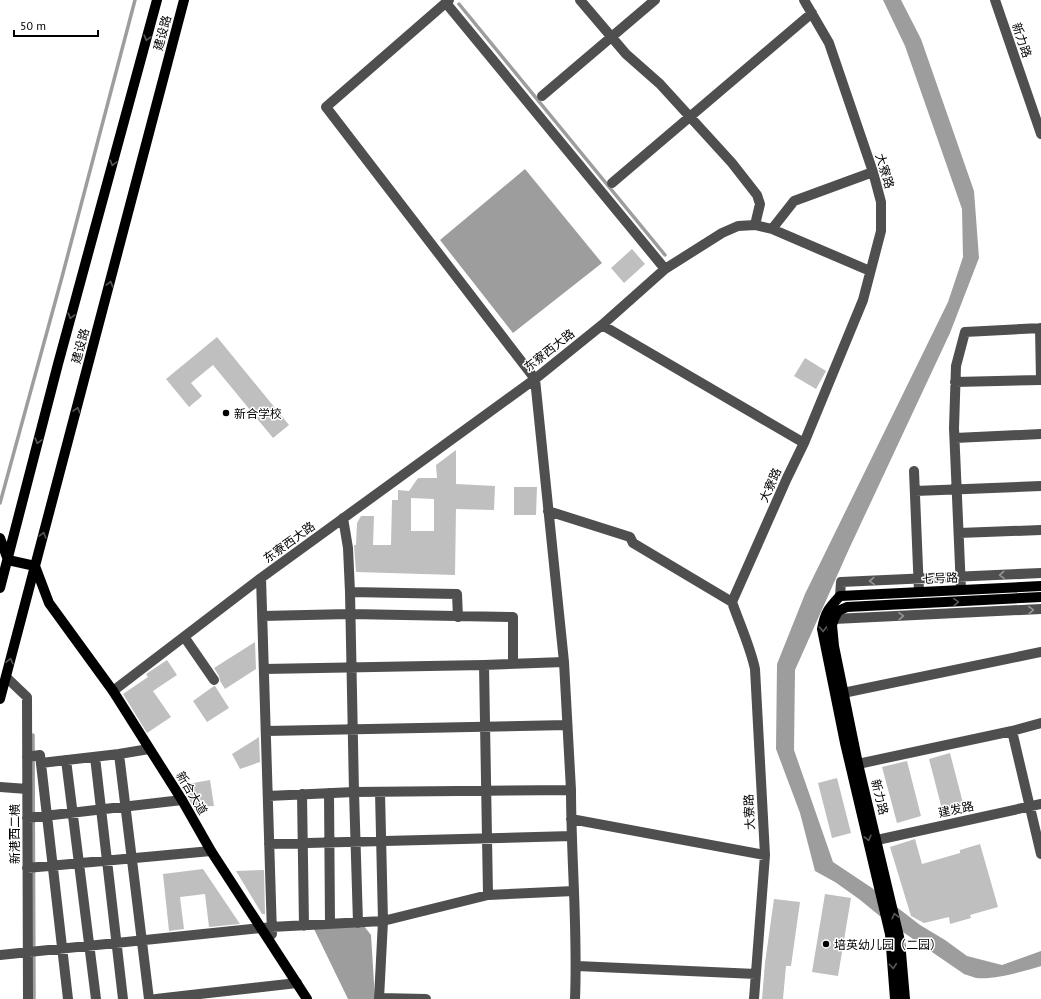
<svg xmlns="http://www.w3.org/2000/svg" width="1041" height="999" viewBox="0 0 1041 999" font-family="'PT Sans','Noto Sans SC',sans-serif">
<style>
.water{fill:#9d9d9d}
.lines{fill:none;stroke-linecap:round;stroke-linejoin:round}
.stream{stroke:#9d9d9d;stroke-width:3.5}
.building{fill:#bfbfbf;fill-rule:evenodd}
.minor{stroke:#4f4f4f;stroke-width:10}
.major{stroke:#000;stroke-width:10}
.oneway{stroke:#595959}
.oneway2{stroke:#959595}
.poi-dot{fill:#000;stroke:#fff;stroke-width:1.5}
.labels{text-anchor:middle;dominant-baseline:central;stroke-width:3;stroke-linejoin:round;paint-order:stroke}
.street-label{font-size:12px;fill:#000;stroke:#fff}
.poi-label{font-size:12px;fill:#000;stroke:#fff;text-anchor:start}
</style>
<rect width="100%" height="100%" fill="#fff"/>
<path class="water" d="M883,0H901L921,39L974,191L979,258L950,333L849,549L795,670L794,750L833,862L872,888L920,925L945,940L967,956L1002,965L1041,951V966L1038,967C1020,972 995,980 976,978C972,977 968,975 964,974L881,917L859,899L835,882L815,871L800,813L776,749L777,664L805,594L948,302L963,257L962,209L905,46Z
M525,169L602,263L513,333L440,240Z
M364,926L371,935L375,999H348L314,929Z"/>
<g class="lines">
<path class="stream" d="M459,4L665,255
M0,503L62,277L135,0
M33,735L34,999"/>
</g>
<path class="building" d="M632,249L645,264L624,283L611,268Z
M217,337L289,425L273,438L213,365L191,383L202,396L189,407L166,379Z
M805,358L826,371L816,389L794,376Z
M456,450V484L495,486L494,510L456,509L455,575L356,572L354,545H356L357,523L361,516H374L373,545H391L392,500H398V490L409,491L418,478H437L436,465ZM411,498L434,499V531H411Z
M514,487H537L536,515H514Z
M255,642L256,669L225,689L220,681L219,676L214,668Z
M167,660L177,675L153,691L171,717L147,733L123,694L148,677L146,674Z
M214,686H215L229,708L207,722L193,701Z
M259,737L260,762L240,769L232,754Z
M950,753L964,807L943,813L929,759Z
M907,761L921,816L897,823L882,767Z
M837,778L851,833L832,838L818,783Z
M210,780L214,806L193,807L182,785Z
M915,839L922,864L960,853V850L980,844L998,907L970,915L971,918L950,924L949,917L924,923L911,916L890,847Z
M203,869L240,924L209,927L205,894L180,897L184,929L169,931L163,874Z
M264,870L265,914H262L236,871Z
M825,894L851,898L838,976L812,972Z
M774,899L800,902L791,966H786L783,999H762L765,963Z"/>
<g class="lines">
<path class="minor" d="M580,0L626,54L660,84L732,163L757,195L760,204L755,225
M995,0L1041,134
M446,3L665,269
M542,96L655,0
M612,183L812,13
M772,229L794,201L873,172
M602,325L804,443
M1040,328L1041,380
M955,382L1041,380
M955,438L1041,434
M914,471L919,592
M915,491L1041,486
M548,511L630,537L633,543L732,602
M343,518L348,548L350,592L354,792L358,923
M959,533L1041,530
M261,578L272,934
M961,589L954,428L956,366L965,332L1041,328
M350,592L457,594L458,617
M840,596L841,582L1041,573
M262,616L350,614L513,617V664
M834,619L1041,609
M185,638L214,680
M484,665L488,895
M264,669L484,665L564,662
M6,677L27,697L28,999
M113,691L261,578L535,379L602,325L665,269L722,233L738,226L755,225L772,229L870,271
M843,693L1041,652
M266,731L567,725
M1012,731L1041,854
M119,754L149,999
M27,757L40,755L68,999
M95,757L123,999
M66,760L96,999
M41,763L119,754L149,749
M858,764L1012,731L1041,723
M0,787L27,789
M571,790C571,859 578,929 575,999
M380,792L383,921L488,895L574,891
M329,793L330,924
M302,794L304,926
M268,796L354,792L571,790L564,662L535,379L326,107L449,0
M27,818L182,800
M571,819L765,855
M877,840L1041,804
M269,844L572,836
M27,868L211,851
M0,955L271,927L383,921L379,999
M577,966L756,974
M379,998L426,999
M156,999L297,983
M754,999L765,855L755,669C750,646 740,625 732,602L787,478L804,443L863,300L881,231V202L873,172L829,43L804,0"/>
<path class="major" d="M0,538L8,560L35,566L49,603L113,691L182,800L211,851L307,999
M0,588L58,364L157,0
M0,699L184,0
M895,999L890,934L845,743L822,629C825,612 829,608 840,596L1041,586
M905,999L900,941L858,764L834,646L832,625L834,619L838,611L847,607L1041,597"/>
</g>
<defs><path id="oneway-chevron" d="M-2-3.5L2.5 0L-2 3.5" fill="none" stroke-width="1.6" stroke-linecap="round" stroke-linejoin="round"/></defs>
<g class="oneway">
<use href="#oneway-chevron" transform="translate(147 38) rotate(105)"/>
<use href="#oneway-chevron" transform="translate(113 163) rotate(105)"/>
<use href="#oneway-chevron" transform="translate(110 284) rotate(-75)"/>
<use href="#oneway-chevron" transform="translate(71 316) rotate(105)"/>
<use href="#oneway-chevron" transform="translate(77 410) rotate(-75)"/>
<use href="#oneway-chevron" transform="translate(38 441) rotate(105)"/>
<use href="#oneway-chevron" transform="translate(43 535) rotate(-75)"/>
<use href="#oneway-chevron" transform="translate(956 602) rotate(-3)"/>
<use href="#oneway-chevron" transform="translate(823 629) rotate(89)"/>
<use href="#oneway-chevron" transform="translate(10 661) rotate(-76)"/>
<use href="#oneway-chevron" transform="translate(868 838) rotate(76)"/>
<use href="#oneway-chevron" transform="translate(895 916) rotate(-103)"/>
<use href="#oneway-chevron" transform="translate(893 966) rotate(85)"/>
</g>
<g class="oneway2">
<use href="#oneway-chevron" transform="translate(1002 575) rotate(177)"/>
<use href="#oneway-chevron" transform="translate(872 581) rotate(177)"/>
<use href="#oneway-chevron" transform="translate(1031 610) rotate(-3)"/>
<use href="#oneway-chevron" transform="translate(901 616) rotate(-3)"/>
</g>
<g class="poi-dot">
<circle cx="226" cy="413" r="4"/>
<circle cx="826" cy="944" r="4"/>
</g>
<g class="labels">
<g class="street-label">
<text transform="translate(162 33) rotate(-75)">建设路</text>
<text transform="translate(1022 40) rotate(71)">新力路</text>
<text transform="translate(885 171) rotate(73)">大寮路</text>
<text transform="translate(80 346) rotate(-75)">建设路</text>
<text transform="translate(549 350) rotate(-38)">东寮西大路</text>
<text transform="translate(770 485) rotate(-66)">大寮路</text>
<text transform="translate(289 542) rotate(-36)">东寮西大路</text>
<text transform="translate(940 578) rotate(-3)">七号路</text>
<text transform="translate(192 793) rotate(59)">新合大道</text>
<text transform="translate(880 797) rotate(76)">新力路</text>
<text transform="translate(956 809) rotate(-12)">建发路</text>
<text transform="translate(749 812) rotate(-93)">大寮路</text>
<text transform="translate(14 834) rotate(-90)">新港西二横</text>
</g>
<g class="poi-label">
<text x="234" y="413">新合学校</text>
<text x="834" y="944">培英幼儿园（二园）</text>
</g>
</g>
<path d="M14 30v6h84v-6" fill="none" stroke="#000000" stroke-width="2"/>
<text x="20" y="30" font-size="12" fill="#000000" stroke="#ffffff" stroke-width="3" paint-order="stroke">50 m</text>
</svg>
